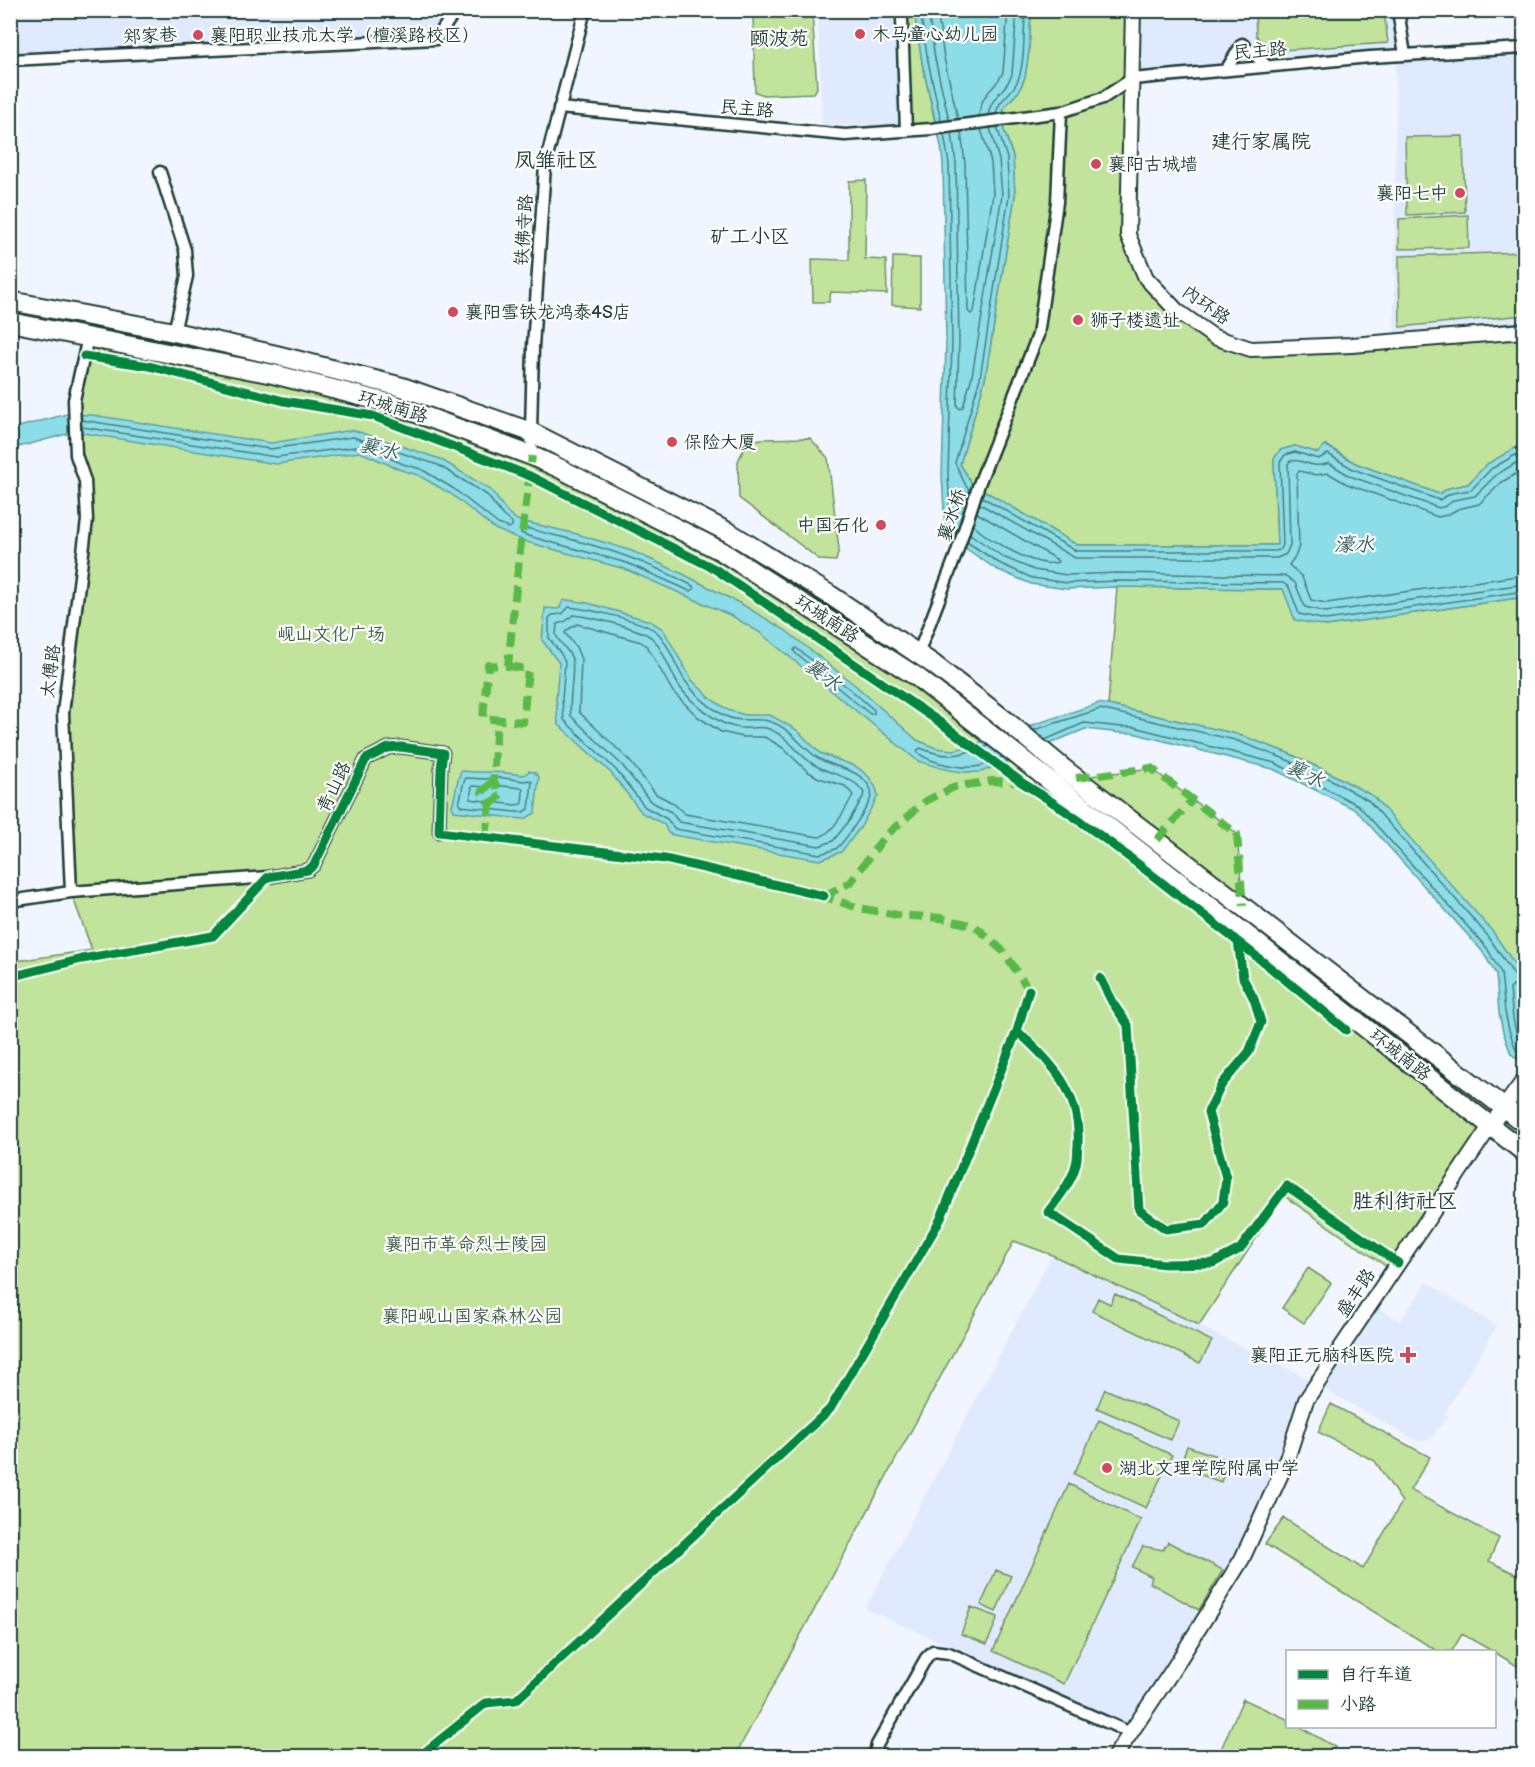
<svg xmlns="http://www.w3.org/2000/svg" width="1535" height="1767" viewBox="0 0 1535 1767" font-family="'Balsamiq Sans','LXGW WenKai TC',sans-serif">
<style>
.built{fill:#e0eaff}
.green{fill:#c2e39c;stroke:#709068;stroke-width:1.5}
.water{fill:#8cdde7;stroke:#609d9f;stroke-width:1.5}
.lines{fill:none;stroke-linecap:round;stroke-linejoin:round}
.shore{stroke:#4b7d7c;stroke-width:1.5}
.minor-casing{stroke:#1f3d34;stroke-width:15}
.tertiary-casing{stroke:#1f3d34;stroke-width:18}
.trunk-casing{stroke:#1f3d34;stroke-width:22}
.minor{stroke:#fff;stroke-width:10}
.tertiary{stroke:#fff;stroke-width:14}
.trunk{stroke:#fff;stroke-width:18}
.quiet{stroke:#58b947;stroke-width:8;stroke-dasharray:15 8;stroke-linecap:butt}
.cycleway-casing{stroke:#fff;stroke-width:13}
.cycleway{stroke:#00873e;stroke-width:9}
.poi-dot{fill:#d1495b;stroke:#fff;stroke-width:2}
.labels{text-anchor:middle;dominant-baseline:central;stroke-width:4.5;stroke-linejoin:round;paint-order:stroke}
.poi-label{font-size:18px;fill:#1f3d34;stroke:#fff;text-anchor:start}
.street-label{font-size:18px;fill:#1f3d34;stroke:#fff}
.park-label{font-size:18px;fill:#405e49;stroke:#fff}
.neighbourhood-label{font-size:20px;fill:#1f3d34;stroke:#fff}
.water-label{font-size:20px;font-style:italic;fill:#3a6561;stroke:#fff}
.quarter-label{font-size:21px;fill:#1f3d34;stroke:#fff}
</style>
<rect width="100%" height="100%" fill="#f1f5ff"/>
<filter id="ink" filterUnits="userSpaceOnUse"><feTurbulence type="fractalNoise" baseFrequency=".0167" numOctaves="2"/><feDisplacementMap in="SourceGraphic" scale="12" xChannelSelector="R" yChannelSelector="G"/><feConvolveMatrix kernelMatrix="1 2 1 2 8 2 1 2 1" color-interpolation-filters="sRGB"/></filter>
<g filter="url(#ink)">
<path class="built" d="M11,11H447L433,33L340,37L11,56Z
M818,11H896L899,24L902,126L822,125Z
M1133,11H1399L1405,55L1524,48V331L1394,342L1396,56L1132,79Z
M1052,1255L1311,1380L1237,1556L1128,1724L865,1609Z
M1427,1282L1497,1326L1445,1413L1449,1415L1430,1440L1417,1441L1316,1385L1371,1303L1400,1321Z"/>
<path class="green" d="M753,11H812L817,88L814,93L764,95L755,92Z
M899,11H914L922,62L936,127L913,130Z
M1031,11H1133L1128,235L1146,278L1177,311L1251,349L1524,322V471L1522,445L1487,464L1468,484L1449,488L1439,494L1355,463L1326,445L1318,453L1295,446L1281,450L1274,459L1277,545H1077L971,483L960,464L985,379L1015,196L1013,157L1004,130L1002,115L1005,106L1019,91L1025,77L1029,51Z
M1255,11H1384L1388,43L1267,51L1256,35Z
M1463,136L1465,212L1407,215L1405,137Z
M866,180L865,259L886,260L887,294L831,292L829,302H813L812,259L849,260V181Z
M1468,215L1469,248L1399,249V219Z
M1524,252V315L1400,327L1399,256Z
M893,257L920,258V307L892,305Z
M83,315L174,332L531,432L830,595L1076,778L1151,768L1237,834L1243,907L1402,1029L1391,1043L1491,1125L1393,1271L1284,1196L1199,1325L1052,1255L1014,1241L735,1756H11L10,962L92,950L71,892L63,713L87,520L74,400Z
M810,438L828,458L839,549L836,561L820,560L739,498L738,461L748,441L762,439Z
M1117,587L1283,589L1326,626L1524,597V988L1522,975L1373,796L1330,773L1288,753L1237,734L1108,705Z
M1308,1268L1331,1283L1304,1323L1282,1308Z
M1115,1294L1212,1341L1200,1363L1092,1311L1098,1298L1110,1304Z
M1105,1389L1179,1421L1171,1440L1097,1408Z
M1331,1404L1430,1457L1410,1490L1499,1538L1489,1561L1524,1578V1670L1494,1652L1462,1634L1452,1651H1437L1265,1544L1284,1518L1363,1569L1402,1502L1375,1461L1318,1432Z
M1099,1420L1172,1455L1146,1508L1074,1474Z
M1187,1446L1228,1460L1221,1482L1180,1467Z
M1069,1484L1141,1520L1064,1684L993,1651Z
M1168,1542L1223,1570L1199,1610L1150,1583L1152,1577L1132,1567L1143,1546L1163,1550Z
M996,1570L1011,1576L996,1612L981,1605Z
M971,1607L998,1617L987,1644L961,1634Z
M1243,1699L1287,1719L1288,1726L1300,1727L1335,1747L1330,1756H1218Z"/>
<path class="water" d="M914,11H1031L1029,51L1025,77L1019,91L1005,106L1002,115L1004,130L1013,157L1015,196L985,379L960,464L971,483L1077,545H1277L1274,459L1280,450L1295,446L1318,453L1325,445L1355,463L1439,494L1449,488L1468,484L1487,464L1522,444L1524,471V597L1326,626L1295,620L1283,589L1117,587L1067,589L1031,584L996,569L965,548L945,529L942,475L946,343L943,164L941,146L922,62Z
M67,414L92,415L271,443L353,430L440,459L491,490L507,512L517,520L577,534L632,551L683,574L743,605L785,630L855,685L917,740L936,748L953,750L963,748L1099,703L1237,734L1288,753L1330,773L1373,796L1493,932L1522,975L1524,988V1063L1511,1054L1503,1032L1499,1013L1496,974L1482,951L1356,810L1273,769L1133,733H1122L1085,729L981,772C958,774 940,768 918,761L759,632L732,616L625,569L527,542L495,529L451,494L418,475L401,470L360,452L276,464L83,433L67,434L11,449V429Z
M567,600L588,603L650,621L663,629L691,679L711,699L728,710L745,715H770L797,730L820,753L857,767L869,777L876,788L878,796L860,828L841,852L820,860L673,835L668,833L664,824L642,813L612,774L558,724L556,699L559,663L542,640L545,608L559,609L563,601Z
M461,771C482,773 502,771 524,775L529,771L534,772L539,777L535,813L525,819L514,818L454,811L452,806C456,794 456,783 461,771Z"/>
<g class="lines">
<path class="shore" d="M920,10L928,61L941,121
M928,10L935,59L949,120
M937,10L944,58L958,119
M996,114C998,100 1011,95 1017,82C1025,67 1024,29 1025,10
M988,115C991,95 1007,91 1012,74L1017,10
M979,116C981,91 995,91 1003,72L1008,10
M961,132L965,163L968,311L971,314L974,312L993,194L991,162L981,129
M952,133L956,164L959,343L957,406L960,409L963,407L972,376L1002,195L999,160L990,128
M944,134L949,164L952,343L948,475L951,525L956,532
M81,420L270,449L353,437L438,465L487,495L503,516L512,523V526L509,528L498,524L454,489L421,469L403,464L362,446L276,457L82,427
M1524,469L1502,482L1479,504L1458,509L1447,515L1438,517L1347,484L1328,473L1316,475L1299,471L1297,474L1299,546L1296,555L1289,565L1302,577L1311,600L1326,603L1524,575
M970,490L966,486L955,463L980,378L1009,196L1007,158L997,127
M982,497L1076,551H1276L1281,549L1283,544L1280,462L1285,455L1295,452L1318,459L1328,454L1353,469L1439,500L1452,493L1471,490L1491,469L1524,450
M980,504L1075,558H1277L1286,554L1290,545L1288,464L1290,461C1304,458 1310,470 1329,463L1350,476L1439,508L1446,506L1454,500L1475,496L1496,475L1524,458
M973,525C987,539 1038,570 1058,562L1056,559L977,513
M521,528C531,528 543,533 553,535C602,546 648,562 693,586L694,589L690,591L627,563L528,536L521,533Z
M970,534L1003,557L1034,570L1067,575L1117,573L1286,576L1295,583L1305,607L1326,612L1524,584
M967,542L999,563L1032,578L1067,583L1117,581L1283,583L1289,587L1299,614L1326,620L1524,591
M569,607C587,609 648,621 659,634C671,648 675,667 686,682C695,695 710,707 723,715C740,724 753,717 768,721C791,727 800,747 818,758C835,769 862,768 871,790C874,799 863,812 859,819C853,828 845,841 837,848C832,851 825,852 820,854L675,829L667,819L645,807L616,770L564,720L562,700L565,662L561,654L549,638V618L552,615L562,614Z
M573,615C590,617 641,628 652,638C664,649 670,672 679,686C689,700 706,714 721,722C728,726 740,729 748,728C754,728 760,727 766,728C787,734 796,753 813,764C831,776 852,774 864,793L863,797L849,821L833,841L819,846L679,822L671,812L650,801L622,765L571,716C568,699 575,673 572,659C569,650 560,644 556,635L557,624L566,621Z
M577,624L641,642L647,646L673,692L698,717L721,732L743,737H764L770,740L783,748L807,771L819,778L845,786L853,795C846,808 833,834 819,837L685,814L673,803L656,794L628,759L579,712L581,659L576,647L565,633L566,631Z
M796,648L851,690L874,710V714H870L795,653L794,650Z
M1034,730L1100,709L1235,740L1285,759L1328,778L1369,801L1488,936L1517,979L1524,981
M1045,740L1084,723L1122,727H1134L1275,763L1358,805L1487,948L1501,973L1505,1012L1509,1030L1516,1050L1524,1056
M988,746C959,755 950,760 920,748L917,751C926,763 965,770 980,766C988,764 995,760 1002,757
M466,778L485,779L491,778H504L524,781L530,780L532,782L529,809L523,812H515L461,806L459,803C462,796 462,782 466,778Z
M493,785L522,788L523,791L522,804L515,805L470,799L472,786L486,787Z
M1524,989L1513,986L1510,989C1512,1008 1512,1032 1524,1047"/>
<defs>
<path id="minor" d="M900,10L902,19L906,131
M1398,10L1405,55
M10,60L436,39L456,10
M1226,70L1242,44L1267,66
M559,108L845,135L931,129L1061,112L1103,98L1132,79L1370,57L1524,48
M160,172L185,250L187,276L174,332
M532,456L531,432L533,347L545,165L585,10
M918,654L956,555L979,484L1038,335L1057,202L1061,112
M71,892L63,713L87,520L85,481L76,455L74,400L88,337
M10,901L71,892L268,877L308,870L314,865L366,759L388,748L401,747L443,753L441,768L439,832
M874,1756L877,1745L926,1658L933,1651L949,1653L1131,1733"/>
<path id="tertiary" d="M1133,10L1128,235L1146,278L1177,311L1214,337L1251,349L1352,345L1524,331
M1115,1756L1172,1671L1242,1559L1285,1465L1306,1400L1491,1125L1524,1080"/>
<path id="trunk" d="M10,301L174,332L276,355L402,387L531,432L730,533L830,595L933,664L1005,720L1064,769L1524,1123
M10,322L273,374L392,404L532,456L559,468L721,551L917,677L1524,1152"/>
</defs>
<use href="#minor" class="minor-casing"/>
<use href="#tertiary" class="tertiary-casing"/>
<use href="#trunk" class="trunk-casing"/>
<use href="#minor" class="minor"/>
<use href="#tertiary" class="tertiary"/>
<use href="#trunk" class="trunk"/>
<path class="quiet" d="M508,666L528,669L523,722L483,718L488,665L508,666L519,559L532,456
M1076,778L1151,768L1237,834L1243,906
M490,805L502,794L493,781L497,720
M486,837L490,805L482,792L493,781
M1157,840L1192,800
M819,895L859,908L897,915L941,918L975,926L1004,952L1029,990L1028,994
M824,896L851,882L884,837L924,802L954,787L992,781L1018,782"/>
<defs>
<path id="cycleway" d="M84,356L149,366L284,401L373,416L530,476L715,569L938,721L1020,781
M1021,782C1078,817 1131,858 1184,900C1239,942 1293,985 1346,1030
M10,977L82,959L213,936L268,877L308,870L314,865L366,759L388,748L401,747L443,753L441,768L439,832L665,859L824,896
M1100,978L1112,1002L1128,1025L1139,1210L1166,1229L1205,1224L1223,1202L1226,1178L1208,1112L1222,1084L1249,1052L1261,1022L1254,999L1243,978L1238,942
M1029,990L1017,1031C1053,1063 1081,1093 1078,1145C1077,1151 1078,1158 1076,1164C1072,1182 1059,1197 1048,1212L1119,1259L1165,1264L1213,1263L1240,1249L1287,1186L1398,1263
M420,1756L486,1703L516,1700L830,1409L940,1220L1017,1031"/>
</defs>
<use href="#cycleway" class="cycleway-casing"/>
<use href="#cycleway" class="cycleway"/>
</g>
</g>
<g class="poi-dot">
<circle cx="860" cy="34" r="6"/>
<circle cx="198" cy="35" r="6"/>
<circle cx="1096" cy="164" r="6"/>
<circle cx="1460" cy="193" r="6"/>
<circle cx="453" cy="312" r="6"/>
<circle cx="1078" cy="320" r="6"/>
<circle cx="672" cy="442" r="6"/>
<circle cx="881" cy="525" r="6"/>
<path d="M1405 1346h6v6h6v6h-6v6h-6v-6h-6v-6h6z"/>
<circle cx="1107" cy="1468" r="6"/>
</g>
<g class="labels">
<g class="poi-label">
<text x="872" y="34">木马童心幼儿园</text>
<text x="210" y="35">襄阳职业技术大学（檀溪路校区）</text>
<text x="1108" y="164">襄阳古城墙</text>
<text x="1448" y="193" text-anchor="end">襄阳七中</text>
<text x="465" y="312">襄阳雪铁龙鸿泰4S店</text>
<text x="1090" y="320">狮子楼遗址</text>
<text x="684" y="442">保险大厦</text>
<text x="869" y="525" text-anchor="end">中国石化</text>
<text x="1394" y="1355" text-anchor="end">襄阳正元脑科医院</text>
<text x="1119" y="1468">湖北文理学院附属中学</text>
</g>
<g class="street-label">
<text transform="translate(150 36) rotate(-3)">郑家巷</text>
<text transform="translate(1260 51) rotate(-5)">民主路</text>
<text transform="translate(747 109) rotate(5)">民主路</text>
<text transform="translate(524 230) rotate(-86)">铁佛寺路</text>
<text transform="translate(1206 305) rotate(35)">内环路</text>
<text transform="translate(393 407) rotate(17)">环城南路</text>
<text transform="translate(952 515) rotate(-72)">襄水桥</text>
<text transform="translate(827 619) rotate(33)">环城南路</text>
<text transform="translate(51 671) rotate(-83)">太傅路</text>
<text transform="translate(334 787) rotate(-64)">青山路</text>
<text transform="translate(1400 1055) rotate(38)">环城南路</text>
<text transform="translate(1356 1293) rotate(-56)">盛丰路</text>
</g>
<g class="park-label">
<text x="331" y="634">岘山文化广场</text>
<text x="466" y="1244">襄阳市革命烈士陵园</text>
<text x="472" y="1316">襄阳岘山国家森林公园</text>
</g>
<g class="neighbourhood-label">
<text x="779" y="39">颐波苑</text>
<text x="1261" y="142">建行家属院</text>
<text x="750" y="237">矿工小区</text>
</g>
<g class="water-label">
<text transform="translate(379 449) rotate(14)">襄水</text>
<text x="1354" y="545">濠水</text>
<text transform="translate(823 675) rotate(38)">襄水</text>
<text transform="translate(1305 774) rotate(27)">襄水</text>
</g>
<g class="quarter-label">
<text x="556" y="160">凤雏社区</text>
<text x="1405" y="1201">胜利街社区</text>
</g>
</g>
<rect width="1535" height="1767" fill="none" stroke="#fff" stroke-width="36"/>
<rect x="18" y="18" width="1499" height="1731" fill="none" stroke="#1f3d34" stroke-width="2" filter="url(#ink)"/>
<rect x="1286" y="1650" width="210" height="78" fill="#ffffff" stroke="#a5b1ae" stroke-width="1.5"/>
<rect x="1298" y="1670" width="30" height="9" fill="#00873e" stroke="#a5b1ae" stroke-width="1.5"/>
<text x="1340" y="1680" font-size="18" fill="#1f3d34">自行车道</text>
<rect x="1298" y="1700" width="30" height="9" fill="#58b947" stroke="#a5b1ae" stroke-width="1.5"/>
<text x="1340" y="1710" font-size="18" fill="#1f3d34">小路</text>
</svg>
